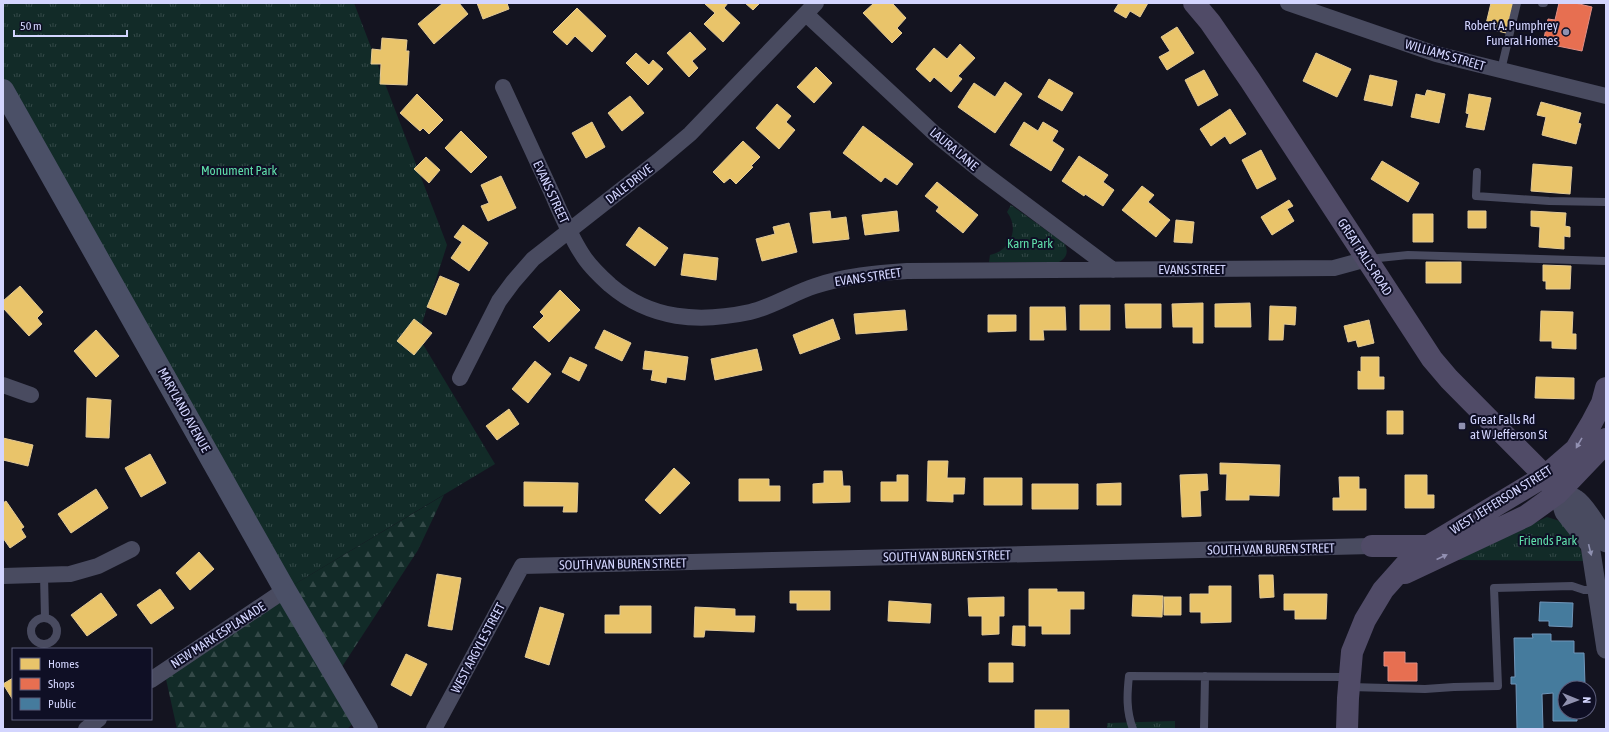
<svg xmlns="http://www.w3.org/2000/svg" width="1609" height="732" viewBox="0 0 1609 732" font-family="'Asap Condensed',sans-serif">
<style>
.forest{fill:url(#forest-firs)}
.park{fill:url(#park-tufts)}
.homes{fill:#e9c46a;stroke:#e2c996}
.shops{fill:#e76f51;stroke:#e18e85}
.public{fill:#457b9d;stroke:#7096ba}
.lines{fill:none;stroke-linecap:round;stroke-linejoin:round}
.service{stroke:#494b60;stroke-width:8}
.minor{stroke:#494b60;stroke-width:16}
.tertiary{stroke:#494b60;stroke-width:19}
.secondary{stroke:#4b5067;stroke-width:22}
.primary{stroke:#504b67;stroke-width:22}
.oneway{fill:#9290b2}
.oneway2{fill:#8e90af}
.poi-dot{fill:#9091b0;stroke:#0f0f25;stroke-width:1.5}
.labels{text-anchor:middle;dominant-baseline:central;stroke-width:4;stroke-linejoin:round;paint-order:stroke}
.poi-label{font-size:13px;fill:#d3d5fe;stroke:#0f0f25;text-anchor:end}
.street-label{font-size:13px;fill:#d3d5fe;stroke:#0f0f25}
.park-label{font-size:13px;fill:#5fdeaa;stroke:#0f0f25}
</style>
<defs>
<pattern id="forest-firs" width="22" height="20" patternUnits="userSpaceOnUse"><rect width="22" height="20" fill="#122b28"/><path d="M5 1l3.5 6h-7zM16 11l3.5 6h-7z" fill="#344948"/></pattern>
<pattern id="park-tufts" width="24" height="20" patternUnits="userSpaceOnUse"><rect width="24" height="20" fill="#122b28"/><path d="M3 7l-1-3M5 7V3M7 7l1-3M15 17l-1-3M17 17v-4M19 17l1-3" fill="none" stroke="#344948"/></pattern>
</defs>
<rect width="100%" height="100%" fill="#141420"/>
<path class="forest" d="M444,495L418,550L336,676L360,717L347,729H177L164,670L285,590Z"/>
<path class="park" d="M3,3H354L447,245L418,336L495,464L285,590L3,90Z
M1011,205L1064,243C1069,251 1067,258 1059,262H989L990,255C1010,251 1020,229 1007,212Z
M1547,517L1563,522L1576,539L1585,561L1457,560Z
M1175,721V729H1107V723Z"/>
<path class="homes" d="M443,3H459L468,14L434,44L418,24Z
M477,3H507L509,9L483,19Z
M706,3H728L724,8L740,23L723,42L704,24L715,13L705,4Z
M745,3H760L753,10Z
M874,3H892L906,18L897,28L902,33L892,43L863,13Z
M1119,3H1148L1140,17L1130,11L1126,18L1114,11Z
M1491,3H1513L1506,33L1485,28Z
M577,8L606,36L592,52L575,36L567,45L553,32Z
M1177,27L1194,53L1167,70L1159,57L1170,51L1161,37Z
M690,32L706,49L692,61L698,68L689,77L667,53Z
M382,38L407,40L406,51H409L407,85L380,84L381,64H371L372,49L381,50Z
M960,44L975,58L958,76L962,79L951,92L934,77L930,82L916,69L934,48L947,59Z
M636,53L649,65L653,60L663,69L648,85L626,63Z
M1316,53L1351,69L1337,97L1303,81Z
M816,67L832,83L814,103L797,87Z
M1204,70L1218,95L1198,106L1185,80Z
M1370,75L1397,81L1392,106L1364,100Z
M1049,79L1073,93L1062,111L1038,97Z
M1005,82L1022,94L995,133L958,107L974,83L995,97Z
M1427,90L1445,94L1439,123L1411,117L1416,94L1425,96Z
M417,94L443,120L429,134L423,128L420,131L400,113Z
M1469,94L1491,98L1484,130L1466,127L1469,114L1466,113Z
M630,96L644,113L622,131L608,113Z
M1541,102L1581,113L1578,123L1581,124L1576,144L1542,135L1546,117L1537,115Z
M777,104L791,116L786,122L795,130L779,149L756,128Z
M1230,109L1246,134L1230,144L1225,136L1211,146L1200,129Z
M592,122L605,147L586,158L572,133Z
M1024,122L1038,131L1043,122L1058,131L1052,141L1064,149L1051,171L1010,145Z
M863,126L913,164L897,185L885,177L881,182L843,153Z
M461,131L487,157L471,173L445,148Z
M743,141L760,157L751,166L753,167L736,184L730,178L724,183L713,172Z
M1261,150L1276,179L1257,189L1242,160Z
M1079,156L1108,175L1103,182L1114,190L1103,206L1085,194L1084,196L1062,181Z
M426,157L440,170L429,183L414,169Z
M1382,161L1419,183L1408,202L1371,179Z
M1533,164L1572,167L1570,194L1531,191Z
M501,176L516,208L488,221L481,206L489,203L481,185Z
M937,182L978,215L963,233L936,211L939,207L925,196Z
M1142,186L1154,195L1148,202L1170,220L1156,237L1122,210Z
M1289,200L1293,206L1287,209L1294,221L1272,235L1261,217Z
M830,211L831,219L846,217L849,239L813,243L810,213Z
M897,211L899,231L865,235L862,215Z
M1468,211H1486V228H1468Z
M1531,211L1566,213L1565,226L1570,227V237L1564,236V249L1539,247L1540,227L1531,226Z
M1413,214H1433V242H1413Z
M1176,220L1194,222L1192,243L1174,242Z
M789,223L797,252L762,261L756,239L775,234L773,227Z
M463,225L488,243L469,271L451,258L462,242L454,237Z
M639,227L668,248L655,266L626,245Z
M684,254L718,258L716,280L681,275Z
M1426,262H1461V283H1426Z
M1543,265L1571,266L1570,289H1546V281H1543Z
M440,276L459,284L446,315L427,307Z
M20,286L43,312L37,318L42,324L29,336L3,308V301Z
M560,290L580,310L549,342L533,327L544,316L540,312Z
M1203,303V343H1193V327H1173L1172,304Z
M1250,303L1251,327H1215V304Z
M1125,304H1161V328H1126Z
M1080,305H1110V330H1080Z
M1270,306L1296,307L1295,325L1284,324L1283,340H1269Z
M1030,307H1065L1066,330H1043L1044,340H1030Z
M905,310L907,330L856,334L854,314Z
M1541,311L1573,312L1572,334H1576V349L1552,348V341H1540Z
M988,315H1016V331L988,332Z
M414,319L432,333L414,355L397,341Z
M833,319L840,339L800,354L793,335Z
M1369,320L1374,343L1358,347L1356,340L1348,342L1344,326Z
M96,330L119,356L96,377L74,351Z
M604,330L631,343L622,361L595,348Z
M757,349L762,370L715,380L711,359Z
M645,351L688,357L685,380L667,377L666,383L651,380L653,370L643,369Z
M570,357L587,365L579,381L562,372Z
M1361,357H1379V377H1384V389H1358V371L1361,372Z
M535,361L551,374L528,403L512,389Z
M1536,377L1574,378V399L1535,398Z
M87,398L111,400L109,438L86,437Z
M509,409L519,424L497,440L486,426Z
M1387,411H1403V434H1387Z
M3,438L33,445L28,466L3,460Z
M150,454L166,483L141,497L125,468Z
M928,461H948L947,478H965L964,494H953V502L927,501Z
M1220,463L1280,465L1279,496L1249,495V500H1226L1227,474H1220Z
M674,468L690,483L660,514L645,500Z
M824,471H842L843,486H850V502L813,503V484L824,483Z
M1207,474L1208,490L1200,491L1201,516L1182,517L1180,475Z
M897,475H908V501H881V482H897Z
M1405,475H1427V495H1434V508H1405Z
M1339,477H1359V489H1366V510H1333V498H1340Z
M984,478H1022V505H984Z
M739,479H769V486H780V501H739Z
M524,482L578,483L577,512H563L564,506H524Z
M1121,483V505H1097V484Z
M1032,484H1078V509H1032Z
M96,489L108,508L71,533L58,514Z
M6,501L24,527L21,529L26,537L10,548L3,538V503Z
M199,552L214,569L190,590L176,573Z
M437,574L461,578L452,630L428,626Z
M1259,575H1273L1274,597L1260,598Z
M1209,586H1231V622L1201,623V612H1190V594H1209Z
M160,589L174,608L151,624L137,605Z
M1029,589H1057V592H1084V609H1070V634H1042V626H1029Z
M790,591H830V610H797V603H790Z
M101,593L117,615L87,636L71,615Z
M1284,594H1327L1326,619H1295V610H1284Z
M1133,595L1163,596L1162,617L1132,616Z
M1004,597V616H999V634L982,635V616H969L968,598Z
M1164,597H1181V615H1164Z
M889,601L931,604L930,623L888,621Z
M620,606H651V633H605V615H620Z
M540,607L564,614L549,665L525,657Z
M695,607L735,609V616H755L754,632L705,630L704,637H694Z
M1013,626H1025V646L1012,645Z
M406,654L427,664L411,696L391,685Z
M989,663H1013V682H989Z
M13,678V700L3,684Z
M1035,710H1069V729H1035Z"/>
<path class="shops" d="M1559,3H1575L1592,7L1582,51L1543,43L1548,19L1555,20Z
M1384,652H1405V663H1417V681H1388V666H1384Z"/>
<path class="public" d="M1540,602L1573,603L1572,627L1549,626V621H1539Z
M1532,634H1551V641H1574V653H1584L1585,685H1576V688H1565V712H1577V721H1553V693L1542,694L1543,729H1517L1516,684H1511V677H1515L1514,638H1533Z"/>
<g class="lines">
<path class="service" d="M1542,3H1544
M1501,70L1517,3
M1477,172L1476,196L1549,201L1606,202
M1369,259L1408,255L1606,261
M44,575L45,618
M31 631a13 13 0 1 1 26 0a13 13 0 1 1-26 0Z
M1350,687L1425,689L1454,687L1498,686L1494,588L1572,586L1584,590H1597
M1133,729C1126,711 1127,694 1129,676L1348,677
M1204,729L1205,676"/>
<path class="minor" d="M1288,3L1436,54L1606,96
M806,14L935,134L982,172L1113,270
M503,87C519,121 534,155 550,189C560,211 569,234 582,254C589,266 600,276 610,285C651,320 699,323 750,312C772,307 793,293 815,286C845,276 876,273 907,271L1334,268L1367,259
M460,378L499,301L513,282L533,259L658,161L690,134L816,3
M3,385L31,395
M3,576L70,574L98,566L132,549
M151,680L285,590
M86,729L99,719
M434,729L522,566L1372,546"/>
<path class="tertiary" d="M1558,493L1564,512L1590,545L1606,649
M1558,493C1564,495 1572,496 1576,499C1585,505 1603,533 1606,543"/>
<path class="secondary" d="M3,90L285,590L367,729"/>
<path class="primary" d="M1194,3L1210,22L1250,80L1432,359L1449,379L1545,476L1558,493
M1372,546H1428
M1405,573L1526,516L1558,493L1600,449L1606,439
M1347,729L1348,698L1352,652L1365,620L1383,590L1415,554L1545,476L1576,449L1591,424L1602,403L1606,388"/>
</g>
<defs><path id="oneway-solid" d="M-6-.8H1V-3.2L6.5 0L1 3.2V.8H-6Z"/></defs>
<g class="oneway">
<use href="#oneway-solid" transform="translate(1579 443) rotate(120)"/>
<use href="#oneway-solid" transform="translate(1442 557) rotate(-25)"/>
</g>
<use class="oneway2" href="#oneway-solid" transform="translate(1590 550) rotate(76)"/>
<g class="poi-dot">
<circle cx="1566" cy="32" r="4"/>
<rect x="1458" y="422" width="8" height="8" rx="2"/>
</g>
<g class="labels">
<g class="poi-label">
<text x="1558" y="25">Robert A. Pumphrey<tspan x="1558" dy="15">Funeral Homes</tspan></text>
<text x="1470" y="419" text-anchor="start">Great Falls Rd<tspan x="1470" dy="15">at W Jefferson St</tspan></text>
</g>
<g class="street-label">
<text transform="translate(1445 55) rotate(16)">WILLIAMS STREET</text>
<text transform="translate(954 149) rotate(40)">LAURA LANE</text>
<text transform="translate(629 184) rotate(-38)">DALE DRIVE</text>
<text transform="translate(551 192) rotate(65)">EVANS STREET</text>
<text transform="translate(1365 257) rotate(57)">GREAT FALLS ROAD</text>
<text x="1192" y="269">EVANS STREET</text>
<text transform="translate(868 277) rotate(-8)">EVANS STREET</text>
<text transform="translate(184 410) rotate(61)">MARYLAND AVENUE</text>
<text transform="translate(1501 500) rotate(-32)">WEST JEFFERSON STREET</text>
<text transform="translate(1271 549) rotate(-1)">SOUTH VAN BUREN STREET</text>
<text transform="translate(947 556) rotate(-1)">SOUTH VAN BUREN STREET</text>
<text transform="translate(623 564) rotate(-1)">SOUTH VAN BUREN STREET</text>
<text transform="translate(218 635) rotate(-33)">NEW MARK ESPLANADE</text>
<text transform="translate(478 648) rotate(-62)">WEST ARGYLE STREET</text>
</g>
<g class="park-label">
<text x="239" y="170">Monument Park</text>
<text x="1030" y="243">Karn Park</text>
<text x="1548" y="540">Friends Park</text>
</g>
</g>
<rect width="1609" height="732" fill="none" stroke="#d3d5fe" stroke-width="8"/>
<rect x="12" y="648" width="140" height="72" fill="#0f0f25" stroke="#5d5e7c"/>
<rect x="20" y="658" width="20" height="12" fill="#e9c46a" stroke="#5d5e7c"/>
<text x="48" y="668" font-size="12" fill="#d3d5fe">Homes</text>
<rect x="20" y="678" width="20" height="12" fill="#e76f51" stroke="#5d5e7c"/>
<text x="48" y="688" font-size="12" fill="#d3d5fe">Shops</text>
<rect x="20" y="698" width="20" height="12" fill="#457b9d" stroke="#5d5e7c"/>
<text x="48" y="708" font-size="12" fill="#d3d5fe">Public</text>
<g transform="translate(1577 700) rotate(91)"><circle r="19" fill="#0f0f25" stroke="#5d5e7c"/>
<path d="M0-3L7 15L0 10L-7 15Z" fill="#9091b0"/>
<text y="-6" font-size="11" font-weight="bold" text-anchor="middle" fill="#d3d5fe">N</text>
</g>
<path d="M14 30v6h113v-6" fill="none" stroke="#d3d5fe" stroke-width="2"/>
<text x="20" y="30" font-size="12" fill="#d3d5fe" stroke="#0f0f25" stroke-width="3" paint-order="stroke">50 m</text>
</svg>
